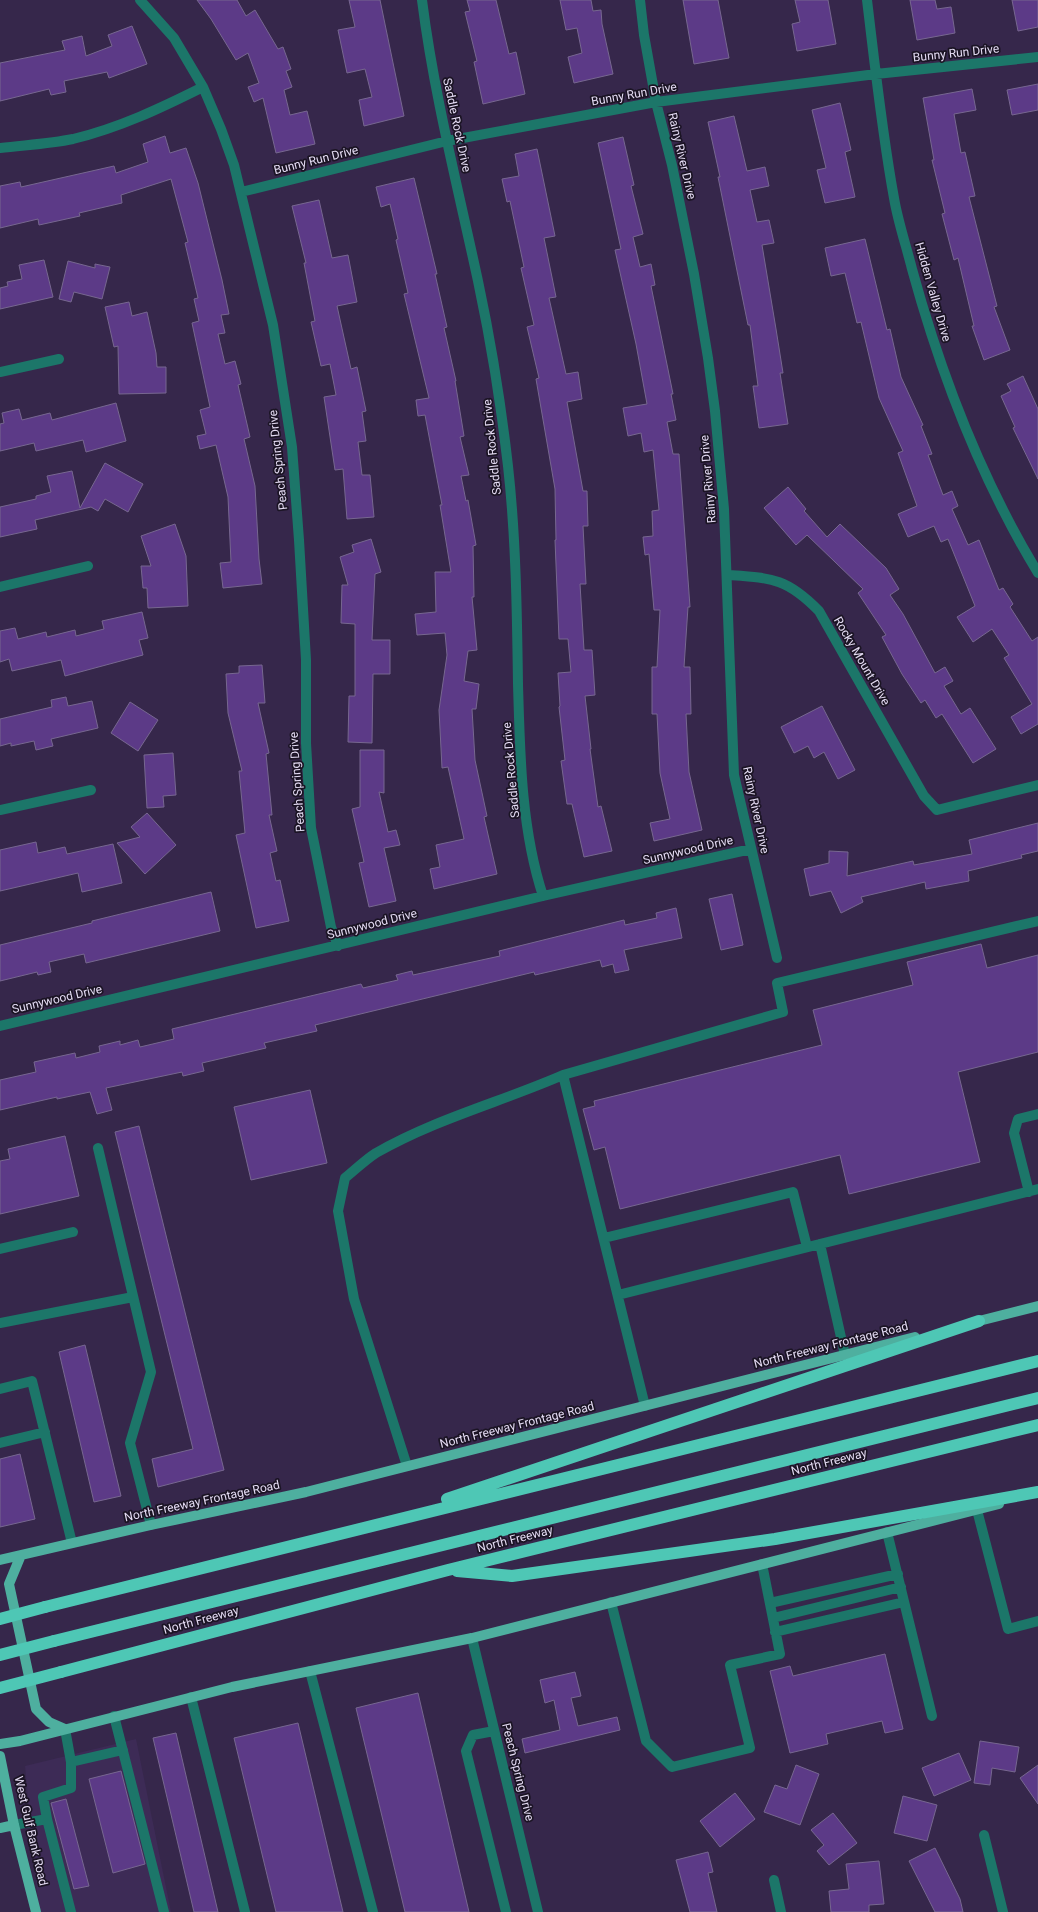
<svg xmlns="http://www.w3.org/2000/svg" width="1038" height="1912" viewBox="0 0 1038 1912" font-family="Roboto,sans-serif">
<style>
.built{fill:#3d2b56}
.building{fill:#5c3a87;stroke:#776790}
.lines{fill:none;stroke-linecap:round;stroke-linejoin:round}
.minor{stroke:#1c7669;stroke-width:10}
.major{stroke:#4eaf9f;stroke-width:10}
.highway{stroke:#4ec7b5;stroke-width:12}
.highway-bridge{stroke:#4ec7b5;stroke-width:12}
.labels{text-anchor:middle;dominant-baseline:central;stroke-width:3.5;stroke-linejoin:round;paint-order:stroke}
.street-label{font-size:12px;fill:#e4dbf3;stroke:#1b1424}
</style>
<rect width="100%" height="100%" fill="#36274b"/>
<path class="built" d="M136,1739L171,1912H39L25,1766Z"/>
<path class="building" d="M197,0H237L246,16L255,10L278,49L283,47L291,69L286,71L292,87L284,90L290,115L307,111L315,144L276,153L263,98L254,102L248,87L259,83L248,53L236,60L211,19Z
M349,0H380L404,116L364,126L359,100L372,97L365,69L347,73L338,30L355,27Z
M467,0H496L509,54L516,52L525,94L483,104L474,62L477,61L465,12L470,11Z
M560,0H591L593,11L601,10L602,24L613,74L574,83L568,57L582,53L577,28L566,30Z
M683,0H718L729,58L694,64Z
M795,0H828L836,44L797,51L792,24L800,22Z
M910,0H935L937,9L951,7L955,33L917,40Z
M1012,0H1038V27L1018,31Z
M132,26L147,64L109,78L107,72L64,81L66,92L51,95L49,89L0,101V63L65,50L62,41L82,36L86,56L112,46L108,35Z
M1038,84V110L1012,115L1007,90Z
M972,89L976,110L954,114L961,153L965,152L975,196L969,197L997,306L994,307L1010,350L984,360L972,326H974L958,258L954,260L942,214L945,213L932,160H934L923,98Z
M840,103L851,150L845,152L855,197L825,203L817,170L826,168L812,110Z
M734,116L747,171L765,167L769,186L750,190L757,222L769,220L774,243L762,245L776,329L783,373H780L788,424L759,428L753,386H758L750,325H748L718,177H720L708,122Z
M165,136L170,153L186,148L198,183L222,280L229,314L221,315L225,333L218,334L225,364L235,361L241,384L238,385L250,437L244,439L255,486L259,559L262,584L223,588L220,563L231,562L228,497L216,445L200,449L197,436L206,434L200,410L210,407L192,323L199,321L194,299L198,298L185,243L188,242L171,179L121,195L122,203L79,213L80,216L39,225L38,219L0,228V186L20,182L21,187L114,166L116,173L148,162L143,144Z
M623,137L634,185L631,186L643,234L633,237L640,267L651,264L655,285L651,286L673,394H671L676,420L667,422L673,454H679L690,607H688L684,667H690L691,714H686L689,772L702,830L654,841L650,823L670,819L660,773L657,714H652V667H657L660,610H654L649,554L645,555L643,537L653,536L652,511L659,510L653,450L644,452L641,433L628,436L623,408L647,404L636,344L615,250L621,249L598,143Z
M537,149L555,236L544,238L556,297L549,298L566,374L578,372L582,399L567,402L583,491H587L588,526H583L586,584H580L584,650H592L595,695L585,696L591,749H590L598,807L601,806L612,851L584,857L572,804H567L561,761L565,760L559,707L560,706L558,673L571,672L568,639H559L555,540H556L555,489L536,379L539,378L527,327L534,325L521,268L524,267L510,201L507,202L502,179L519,176L515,154Z
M414,178L437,274H435L447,327L444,328L456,381H455L464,436L460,437L469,475L461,476L466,501L468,500L476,545L473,546L474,597H472L477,650L468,651L464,681L479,684L476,709H472L475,760L487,816L484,817L497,874L434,889L430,869L440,867L436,845L464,839L448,767L442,768L439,710L447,655L445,633L417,635L415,614L436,612L435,572H451L440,505H442L425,415L418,416L416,400L429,398L404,294L408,293L396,240L398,239L390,204L381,207L376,187Z
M319,200L332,258L348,255L357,302L337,306L351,369L357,367L366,411L362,412L366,441L358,442L362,475H370L374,517L347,519L343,469L335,470L324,397L336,395L330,364L321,366L311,322L315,321L304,263H306L292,206Z
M865,239L887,330L890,329L901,377L923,425L921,426L932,454L928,455L943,495L952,491L958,506L952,509L968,545L979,540L999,590L1003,588L1013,604L1010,607L1032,641L1038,637V724L1021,734L1011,717L1032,704L1004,658L1009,655L992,629L973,642L957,617L975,606L948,539L941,542L934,526L908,537L898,514L917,506L898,453L903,451L879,398L861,322L857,323L845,273L831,276L825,248Z
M44,260L53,297L0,309V288L8,286L7,282L22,279L19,265Z
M68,261L95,268V264L110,267L102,299L74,292L71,302L59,299Z
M129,302L132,316L147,312L156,353L157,367H166V393L119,394L118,346L114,347L105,307Z
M1023,376L1038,409V479L1013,428L1015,427L1001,396L1011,391L1007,384Z
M116,403L126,441L86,452L83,440L36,451L34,443L0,451V424L4,423L2,413L19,409L22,420L50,413L52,420Z
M105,463L143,484L128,512L105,499L98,511L91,507L35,520L37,529L0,537V507L36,499V496L51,492L47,476L72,471L80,508Z
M788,487L806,509L804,511L827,537L840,524L886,568L899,589L890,595L903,614L935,673L945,667L953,681L944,686L961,714L970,708L996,749L973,763L942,714L936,718L925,700L921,703L902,674L882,637L886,635L858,593L863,589L807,535L796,545L764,508Z
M175,524L186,556L188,606L148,608L147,588H143L141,566H151L141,536Z
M371,539L381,572L375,574L372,640H390V674H373L372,743L348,742L349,696H355V624L341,623L342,585H348L340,557L354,552L352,545Z
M142,612L148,638L139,640L143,655L65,676L61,660L12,671L9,659L0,662V631L15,628L18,639L46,632L47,637L75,630L76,636L104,629L102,621Z
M262,665L265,703H258L269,753L266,754L272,815H269L277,851L270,853L276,881L280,880L289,921L256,928L236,835L245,833L239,771H242L228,713L226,674L239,673V666Z
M66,697L68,706L92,701L98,728L51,739L53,746L36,750L34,741L11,746V743L0,746V719L52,707L51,700Z
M130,702L158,720L138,751L111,733Z
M822,706L855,770L838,779L824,752L814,758L808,746L794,753L781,727Z
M360,750H384V793L379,792L388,832L396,830L400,845L384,848L396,901L369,907L359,863L364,862L352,809L360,807Z
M173,753L176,795L163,796L164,807L147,808L144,755Z
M147,813L176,845L145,874L117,843L140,837L131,827Z
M1038,823V851L1021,855L1022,858L968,871L969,881L926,889L925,882L861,897L863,902L841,913L831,891L810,896L804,869L829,863V851L848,852L847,876L913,861L914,865L972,854L969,840Z
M36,842L38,853L65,847L67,854L113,844L122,883L82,892L78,873L0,891V850Z
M211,892L220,931L86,963L84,954L49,962L51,972L38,975L37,972L0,981V945L92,923V921Z
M732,894L743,945L721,950L709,899Z
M676,908L682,938L624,950L629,970L615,973L613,964L602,967L600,960L535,975L534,972L315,1025L317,1031L264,1043L266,1048L202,1063L204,1071L183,1076L182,1072L106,1088L112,1110L97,1114L90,1092L57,1099V1097L0,1110V1080L36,1072L34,1062L75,1053L76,1058L100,1052L99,1046L120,1041V1045L138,1040L140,1047L174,1039L172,1029L361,984L363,988L398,980L396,975L412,971L413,975L500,956L499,951L624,920L625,925L657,918L656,913Z
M981,944L987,968L1038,955V1052L958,1072L980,1162L849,1194L840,1155L620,1209L605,1147L594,1150L583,1109L595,1106L594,1101L822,1045L813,1010L913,985L907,962Z
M310,1090L327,1163L251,1180L234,1107Z
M139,1126L224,1470L158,1487L152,1459L193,1449L115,1132Z
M65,1136L79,1196L0,1214V1161L10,1159L8,1149Z
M85,1345L121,1496L94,1502L59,1352Z
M20,1454L35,1519L0,1527V1459Z
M885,1654L903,1729L885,1733L882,1721L826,1734L828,1744L790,1753L770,1671L790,1666L793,1676Z
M575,1672L581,1696L571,1698L578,1726L617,1717L620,1730L525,1753L522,1739L560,1730L554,1700L545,1703L540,1680Z
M418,1693L469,1912H405L356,1708Z
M298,1723L343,1912H276L234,1738Z
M176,1733L218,1912H194L153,1738Z
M980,1741L1019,1747L1015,1772L992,1768L990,1785L974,1783Z
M959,1753L971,1780L934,1796L922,1768Z
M796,1765L819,1774L800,1825L764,1812L775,1785L787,1789Z
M1038,1765V1804L1020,1778Z
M121,1771L145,1864L113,1873L89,1779Z
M735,1793L755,1819L720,1847L700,1821Z
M903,1796L937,1805L927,1841L894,1833Z
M66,1799L89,1886L74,1889L51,1803Z
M833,1813L857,1843L829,1865L817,1851L824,1845L811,1830Z
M935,1848L960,1899L963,1912H935L909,1861Z
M708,1852L713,1872L708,1873L717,1912H690L676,1860Z
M879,1861L884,1904L869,1905V1912H831L829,1891L849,1889L846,1864Z"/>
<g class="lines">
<path class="minor" d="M140,0L174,38L203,87L221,129L234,165L273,325L292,447L299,540L306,660V743L311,828L331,927L338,946
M422,0C434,95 458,188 478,281C491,342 501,404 508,466C516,538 517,612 518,684C520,754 521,829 543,896
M640,0L644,35L656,102L672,165L694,274L708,358L715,411L724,509L734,775L777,958
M867,0C875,66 882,133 894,198C898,222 906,245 912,269C941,375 981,479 1038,573
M0,148C24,145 49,144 73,139C119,128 161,108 203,87
M241,192L447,141L656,102L876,74L1038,57
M0,372L59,359
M728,575C772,578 787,578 819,611L924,796L937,810L1038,785
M0,587L88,566
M0,810L91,790
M0,1026L543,896L751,849
M98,1148L151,1372L130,1443L151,1525
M1029,1192L1014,1133L1018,1119L1038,1114
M604,1238L793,1192L807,1247
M820,1244L845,1355
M0,1249L73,1232
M618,1295L1038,1189
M0,1323L133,1297
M0,1389L32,1381L72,1543
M645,1406L563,1075L783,1012L777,983L1038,921
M0,1443L45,1432
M407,1466L354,1299L338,1211L345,1178C355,1170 365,1160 376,1153C435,1119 501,1102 563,1075
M977,1510L1008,1629L1038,1621
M887,1532L932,1716
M611,1602L646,1741L672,1767L750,1748L730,1665L780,1654L762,1564
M770,1603L898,1574
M773,1618L901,1587
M775,1632L904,1602
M472,1638L538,1912
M310,1671L373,1912
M191,1697L245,1912
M114,1716L164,1912
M65,1729L71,1762
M494,1731L473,1735L466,1751L506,1912
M14,1825L47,1819
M984,1835L1003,1912
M774,1880L781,1912
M71,1912L47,1819L43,1797L71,1788V1762L123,1750"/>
<path class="major" d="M971,1323L1038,1306
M21,1555L9,1584L36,1709L49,1722L65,1729
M0,1560L151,1525L306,1492L915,1337
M0,1744L20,1741L232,1687L472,1638L999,1504
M0,1756L14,1825L36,1912
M0,1828L14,1825"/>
<path class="highway" d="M447,1499L979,1321
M457,1571L512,1576L775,1539L1038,1492
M45,1607L1038,1361
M54,1641L1038,1398
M61,1672L448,1570L1038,1425"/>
<path class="highway-bridge" d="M0,1619L45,1607
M0,1655L54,1641
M0,1688L61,1672"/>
</g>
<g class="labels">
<g class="street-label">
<text transform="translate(956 53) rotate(-6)">Bunny Run Drive</text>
<text transform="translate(634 94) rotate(-10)">Bunny Run Drive</text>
<text transform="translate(457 125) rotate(78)">Saddle Rock Drive</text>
<text transform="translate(682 156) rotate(77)">Rainy River Drive</text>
<text transform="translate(316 160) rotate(-14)">Bunny Run Drive</text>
<text transform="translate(933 292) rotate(74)">Hidden Valley Drive</text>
<text transform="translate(492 447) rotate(-96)">Saddle Rock Drive</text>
<text transform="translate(278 460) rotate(-96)">Peach Spring Drive</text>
<text transform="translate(708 479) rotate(-95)">Rainy River Drive</text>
<text transform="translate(862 661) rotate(60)">Rocky Mount Drive</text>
<text transform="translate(511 770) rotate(-95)">Saddle Rock Drive</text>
<text transform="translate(297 782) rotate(-94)">Peach Spring Drive</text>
<text transform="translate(756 810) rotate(78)">Rainy River Drive</text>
<text transform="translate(688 850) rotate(-13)">Sunnywood Drive</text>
<text transform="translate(372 924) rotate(-14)">Sunnywood Drive</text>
<text transform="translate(57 999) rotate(-13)">Sunnywood Drive</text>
<text transform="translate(831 1345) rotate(-14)">North Freeway Frontage Road</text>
<text transform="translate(517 1425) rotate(-14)">North Freeway Frontage Road</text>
<text transform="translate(829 1462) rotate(-14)">North Freeway</text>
<text transform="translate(202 1501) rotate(-12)">North Freeway Frontage Road</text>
<text transform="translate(515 1539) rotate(-14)">North Freeway</text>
<text transform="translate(201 1620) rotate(-15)">North Freeway</text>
<text transform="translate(518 1772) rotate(76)">Peach Spring Drive</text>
<text transform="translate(31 1831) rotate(77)">West Gulf Bank Road</text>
</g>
</g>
</svg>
